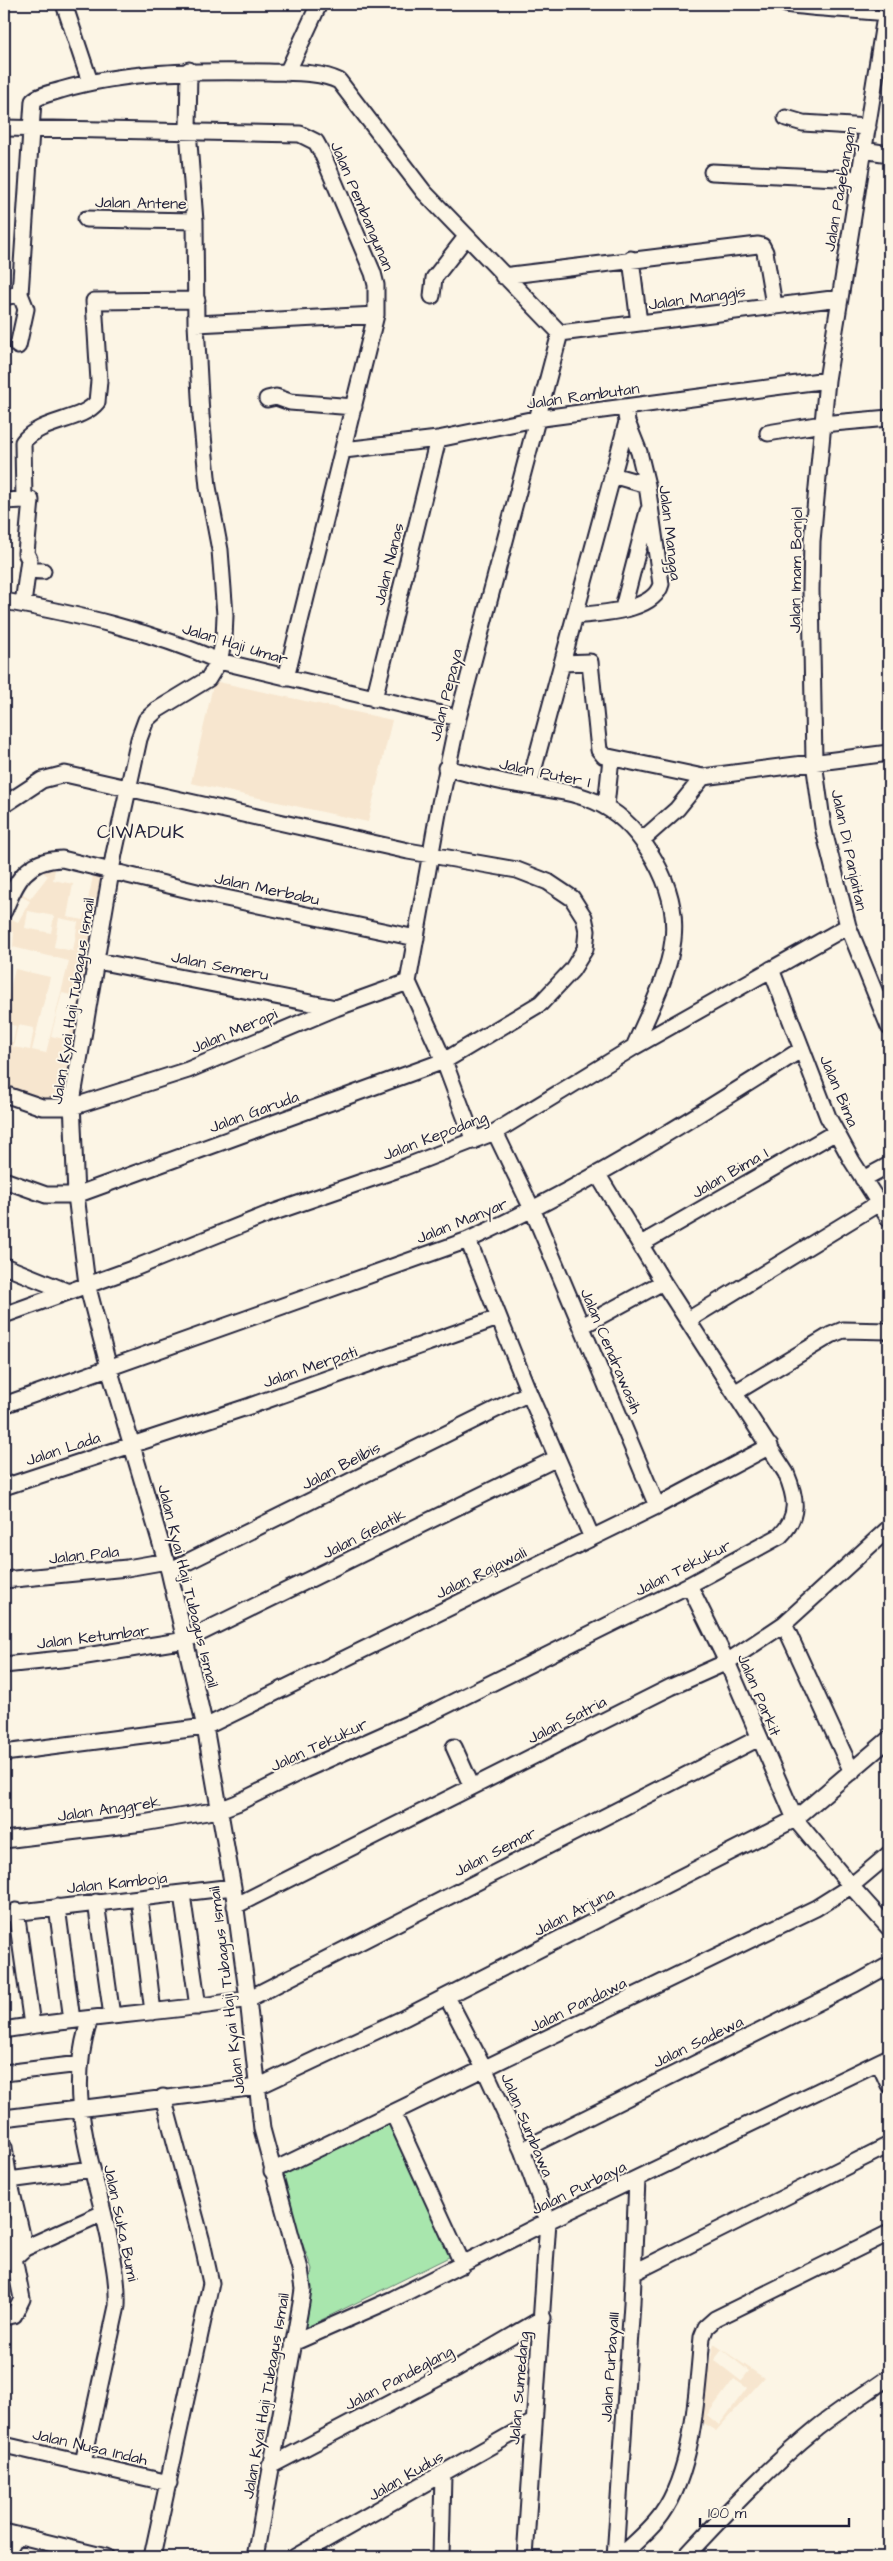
<svg xmlns="http://www.w3.org/2000/svg" width="893" height="2561" viewBox="0 0 893 2561" font-family="'Architects Daughter',sans-serif">
<style>
.built{fill:#f7e6cf;fill-rule:evenodd}
.green{fill:#a8e6ad;stroke:#658474}
.lines{fill:none;stroke-linecap:round;stroke-linejoin:round}
.minor-casing{stroke:#22223b;stroke-width:19}
.minor{stroke:#fcf5e5;stroke-width:15}
.rail-casing{stroke:#22223b;stroke-width:5}
.rail{stroke:#fcf5e5;stroke-width:3;stroke-dasharray:9;stroke-linecap:butt}
.labels{text-anchor:middle;dominant-baseline:central;stroke-width:4;stroke-linejoin:round;paint-order:stroke}
.street-label{font-size:16px;fill:#22223b;stroke:#fcf5e5}
.quarter-label{font-size:19px;letter-spacing:1px;fill:#22223b;stroke:#fcf5e5}
</style>
<rect width="100%" height="100%" fill="#fcf5e5"/>
<filter id="ink" filterUnits="userSpaceOnUse"><feTurbulence type="fractalNoise" baseFrequency=".02" numOctaves="2"/><feDisplacementMap in="SourceGraphic" scale="10" xChannelSelector="R" yChannelSelector="G"/><feConvolveMatrix kernelMatrix="1 2 1 2 8 2 1 2 1" color-interpolation-filters="sRGB"/></filter>
<g filter="url(#ink)">
<path class="built" d="M214,681L392,720L368,822L191,783Z
M46,862L109,872L80,1012L65,1101L33,1100L4,1087V1063L7,1047L4,1046V1040L13,1042L16,1026L4,1023V1013L15,969L50,977L32,1050L46,1053L69,961L13,947L14,932L4,931V915L15,891L31,871ZM56,864L94,871L84,920L67,917L73,884L53,880ZM37,868L48,876L30,899L19,891ZM19,895L30,901L18,922L7,917ZM28,911L54,916L51,933L25,928ZM59,918L78,922L73,951L54,947ZM62,993L79,997L68,1040L51,1036ZM18,1025L34,1028L30,1050L13,1047Z
M714,2344L764,2378L716,2431L696,2419ZM722,2350L749,2371L741,2381L714,2360ZM734,2379L747,2388L719,2425L707,2415Z"/>
<path class="green" d="M389,2121L451,2256L303,2329L312,2269L277,2176Z"/>
<g class="lines">
<defs>
<path id="minor" d="M64,4L90,82
M786,4C819,9 852,9 885,13
M887,4L827,380L812,541L811,590L814,762L823,827L848,926L889,1027
M189,70L188,130L195,221L196,324L201,415L208,487L220,550L225,615L224,639L219,661L208,679L157,710L146,720L139,739L114,854L72,1102L76,1195L87,1284L109,1368L169,1571L205,1727L233,1887L248,1999L262,2129L300,2269L303,2289L301,2303L255,2557
M287,73L319,4
M786,118L803,123L868,127
M4,128L300,134L316,142L322,153L373,273L376,285V315L286,678
M863,150L889,154
M712,172L858,179
M86,219L195,221
M631,259L639,323
M503,276L758,245L762,246L765,252L774,305
M432,296L434,278L466,237
M4,297L20,294
M196,324L376,315
M560,333L840,298
M18,346L26,309L20,294L33,101C39,95 52,93 61,90C129,70 197,71 268,72C290,73 319,71 339,81L424,192L560,333
M267,399L276,397L290,402L354,407
M768,433L822,424L889,418
M344,450L438,439L535,419L827,380
M612,475L647,485
M4,501L24,500
M28,570L43,571
M4,601C76,614 151,631 219,661L458,718
M23,604L29,559L26,553L31,500H24L23,442C41,419 81,422 97,402L99,381L94,301L197,300
M623,608L648,511
M575,616C599,613 654,612 661,584L647,485L639,452L627,422
M562,663L590,662L599,750L604,756L703,777L889,753
M374,699L438,439
M446,768C467,773 488,779 509,783C537,788 568,790 594,801C617,811 636,830 649,851C697,926 666,974 634,1047
M529,786L627,422L625,408
M4,805L42,780L65,774L408,851L517,870L548,882L572,898L584,917L587,931L585,949L572,970L541,1003L444,1061L76,1195H46L4,1180
M606,806L611,758
M642,840L677,809L703,777
M4,911C17,880 26,860 62,859L197,892L416,938
M97,961L336,1008
M771,969L828,1117L852,1161L889,1219
M408,982L438,813L458,718L560,333
M408,982L444,1061L474,1141
M4,1094L42,1107H72L188,1070L336,1008L408,982
M495,1132L533,1211L657,1506
M863,1179L889,1165
M468,1240L529,1393L592,1538
M641,1244L836,1132
M4,1266L66,1291
M4,1315L132,1269L266,1215L402,1168L495,1132L634,1047L848,926
M688,1320L879,1203
M582,1326L663,1282
M736,1392L831,1335L843,1330L889,1331
M4,1405L468,1240C585,1187 694,1118 802,1049
M4,1487L250,1406L498,1318
M169,1571L529,1393
M4,1580L127,1568L167,1561
M689,1585L727,1662L795,1819L851,1886L889,1928
M784,1624L852,1772
M4,1665L80,1657L186,1640L557,1458
M454,1747L472,1787
M4,1753L205,1727L657,1506L770,1446
M4,1840L143,1823L219,1810L237,1803L304,1770L423,1717L689,1585L780,1536C800,1516 796,1497 786,1473L663,1282L598,1175
M182,1894L198,2007
M139,1898L153,2012
M96,1902L112,2016
M235,1906L671,1687L727,1662L784,1624L889,1528
M57,1907L72,2020
M16,1911L32,2025
M4,1914L233,1887
M447,1997L485,2070L522,2150L548,2221L525,2557
M4,2030C85,2016 167,2013 248,1999L759,1738
M879,2063L889,2085
M4,2073L80,2064
M393,2113L463,2265
M4,2118L257,2087L404,2018L795,1819L889,1739
M4,2147L9,2180
M522,2150L855,1984L889,1965
M272,2171L816,1908L851,1886L889,1854
M4,2223L14,2258
M25,2248L9,2180L92,2169
M633,2273L889,2145
M4,2317L14,2315L22,2299L14,2258L25,2248L103,2213
M293,2343L393,2299L548,2221L889,2057
M4,2445L169,2483
M83,2463L117,2306C118,2284 114,2264 110,2242C94,2164 63,2099 90,2019
M270,2466L457,2368L543,2318
M4,2532L106,2557
M4,2557L17,2535
M152,2557L211,2283L202,2242L163,2097
M295,2557L533,2422
M441,2557L443,2475
M615,2557L632,2303L637,2179
M620,2557C634,2543 651,2530 662,2514C694,2469 697,2390 702,2337L706,2327L715,2319L889,2233
M685,2557C727,2512 769,2467 817,2428C840,2410 865,2394 889,2377"/>
</defs>
<use href="#minor" class="minor-casing"/>
<use href="#minor" class="minor"/>
<defs>
<path id="rail" d="M861,4L889,10"/>
</defs>
<use href="#rail" class="rail-casing"/>
<use href="#rail" class="rail"/>
</g>
</g>
<g class="labels">
<g class="street-label">
<text transform="translate(840 189) rotate(-80)">Jalan Pagebangan</text>
<text transform="translate(141 203) rotate(1)">Jalan Antene</text>
<text transform="translate(362 206) rotate(67)">Jalan Pembangunan</text>
<text transform="translate(697 298) rotate(-8)">Jalan Manggis</text>
<text transform="translate(583 396) rotate(-8)">Jalan Rambutan</text>
<text transform="translate(670 533) rotate(83)">Jalan Mangga</text>
<text transform="translate(389 564) rotate(-76)">Jalan Nanas</text>
<text transform="translate(796 570) rotate(-89)">Jalan Imam Bonjol</text>
<text transform="translate(235 644) rotate(17)">Jalan Haji Umar</text>
<text transform="translate(446 695) rotate(-76)">Jalan Pepaya</text>
<text transform="translate(545 773) rotate(12)">Jalan Puter I</text>
<text transform="translate(849 850) rotate(78)">Jalan Di Panjaitan</text>
<text transform="translate(267 889) rotate(12)">Jalan Merbabu</text>
<text transform="translate(220 966) rotate(11)">Jalan Semeru</text>
<text transform="translate(73 1001) rotate(-81)">Jalan Kyai Haji Tubagus Ismail</text>
<text transform="translate(234 1031) rotate(-23)">Jalan Merapi</text>
<text transform="translate(839 1091) rotate(67)">Jalan Bima</text>
<text transform="translate(254 1112) rotate(-20)">Jalan Garuda</text>
<text transform="translate(435 1136) rotate(-21)">Jalan Kepodang</text>
<text transform="translate(730 1173) rotate(-30)">Jalan Bima I</text>
<text transform="translate(462 1221) rotate(-22)">Jalan Manyar</text>
<text transform="translate(611 1351) rotate(67)">Jalan Cendrawasih</text>
<text transform="translate(310 1367) rotate(-19)">Jalan Merpati</text>
<text transform="translate(63 1449) rotate(-18)">Jalan Lada</text>
<text transform="translate(341 1466) rotate(-27)">Jalan Belibis</text>
<text transform="translate(364 1534) rotate(-27)">Jalan Gelatik</text>
<text transform="translate(84 1555) rotate(-6)">Jalan Pala</text>
<text transform="translate(683 1568) rotate(-27)">Jalan Tekukur</text>
<text transform="translate(481 1573) rotate(-26)">Jalan Rajawali</text>
<text transform="translate(188 1586) rotate(76)">Jalan Kyai Haji Tubagus Ismail</text>
<text transform="translate(93 1637) rotate(-7)">Jalan Ketumbar</text>
<text transform="translate(759 1695) rotate(67)">Jalan Parkit</text>
<text transform="translate(567 1720) rotate(-27)">Jalan Satria</text>
<text transform="translate(319 1745) rotate(-25)">Jalan Tekukur</text>
<text transform="translate(109 1809) rotate(-8)">Jalan Anggrek</text>
<text transform="translate(495 1852) rotate(-27)">Jalan Semar</text>
<text transform="translate(117 1883) rotate(-6)">Jalan Kamboja</text>
<text transform="translate(574 1912) rotate(-27)">Jalan Arjuna</text>
<text transform="translate(227 1990) rotate(-97)">Jalan Kyai Haji Tubagus Ismail</text>
<text transform="translate(578 2005) rotate(-26)">Jalan Pandawa</text>
<text transform="translate(698 2042) rotate(-26)">Jalan Sadewa</text>
<text transform="translate(527 2125) rotate(67)">Jalan Sumbawa</text>
<text transform="translate(579 2188) rotate(-26)">Jalan Purbaya</text>
<text transform="translate(121 2223) rotate(78)">Jalan Suka Bumi</text>
<text transform="translate(610 2367) rotate(-86)">Jalan PurbayaIII</text>
<text transform="translate(399 2378) rotate(-28)">Jalan Pandeglang</text>
<text transform="translate(519 2388) rotate(-85)">Jalan Sumedang</text>
<text transform="translate(266 2396) rotate(-80)">Jalan Kyai Haji Tubagus Ismail</text>
<text transform="translate(90 2447) rotate(13)">Jalan Nusa Indah</text>
<text transform="translate(406 2476) rotate(-30)">Jalan Kudus</text>
</g>
<g class="quarter-label">
<text x="141" y="832">CIWADUK</text>
</g>
</g>
<rect width="893" height="2561" fill="none" stroke="#fcf5e5" stroke-width="20"/>
<rect x="10" y="10" width="873" height="2541" fill="none" stroke="#22223b" stroke-width="2" filter="url(#ink)"/>
<path d="M700 2518v8h149v-8" fill="none" stroke="#22223b" stroke-width="2.5"/>
<text x="708" y="2518" font-size="15" fill="#22223b" stroke="#fcf5e5" stroke-width="4" paint-order="stroke">100 m</text>
</svg>
